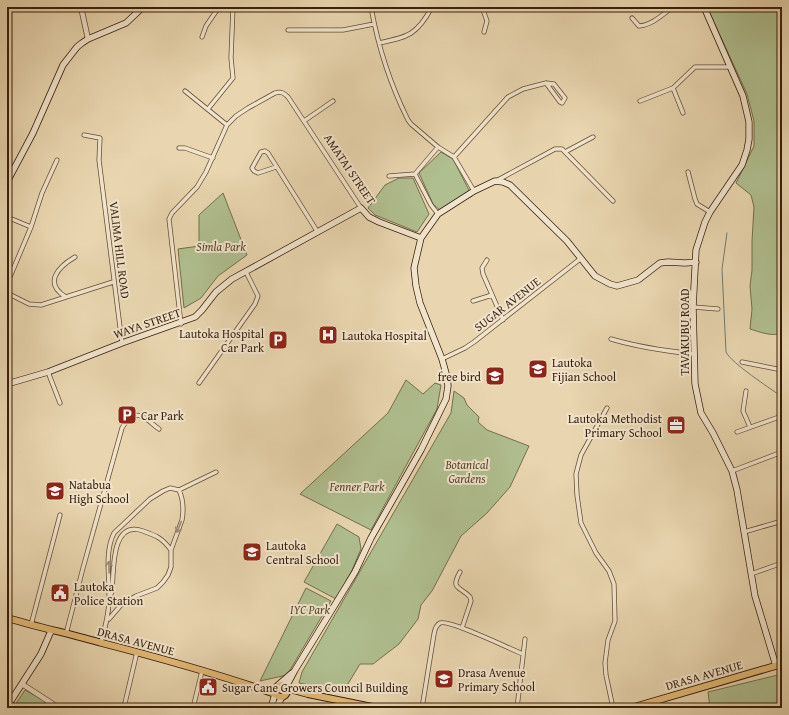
<svg xmlns="http://www.w3.org/2000/svg" width="789" height="715" viewBox="0 0 789 715" font-family="'Gentium Book Plus',serif">
<style>
.green{fill:#b0bf90;stroke:#746f4e}
.lines{fill:none;stroke-linecap:round;stroke-linejoin:round}
.stream{stroke:#717b6d;stroke-width:1}
.minor-casing{stroke:#654d35;stroke-width:5}
.tertiary-casing{stroke:#654d35;stroke-width:6}
.secondary-casing{stroke:#391f0c;stroke-width:7}
.trunk-casing{stroke:#391f0c;stroke-width:8}
.minor{stroke:#f1e4cc;stroke-width:3.5}
.tertiary{stroke:#f1e4cc;stroke-width:4.5}
.secondary{stroke:#f1e4cc;stroke-width:5.5}
.trunk{stroke:#e4bb78;stroke-width:6}
.oneway{stroke:#9e8b76}
.labels{text-anchor:middle;dominant-baseline:central;stroke-width:4;stroke-linejoin:round;paint-order:stroke}
.street-label{font-size:12px;fill:#391f0c;stroke:#f1e4cc}
.park-label{font-size:12px;font-style:italic;fill:#57472d;stroke:#f1e4cc}
.poi-label{font-size:12px;fill:#391f0c;stroke:#f1e4cc;text-anchor:start}
</style>
<rect width="100%" height="100%" fill="#e9d6b0"/>
<filter id="stains"><feTurbulence type="fractalNoise" baseFrequency=".005" numOctaves="4"/><feColorMatrix values="0 0 0 0 .2 0 0 0 0 .09 0 0 0 0 .02 0 0 0 .5 -.17"/></filter>
<radialGradient id="worn" r=".72"><stop offset=".6" stop-color="#630" stop-opacity="0"/><stop offset="1" stop-color="#630" stop-opacity=".3"/></radialGradient>
<path class="green" d="M707,7H782V333C772,337 760,332 750,329L752,309L750,286L752,270V241L754,207L751,195L736,183L754,146V121L747,94Z
M441,152L453,159L472,196L442,212L433,204L419,173Z
M399,178H413L429,214L417,232L375,215L368,208L385,185Z
M223,193L247,255L218,276L201,298L184,308L178,249L199,246V215Z
M406,380L423,394L435,383L441,385L437,409L371,530L300,494L388,413Z
M454,391L464,398L467,405L479,417L478,422L487,430L529,446L510,487L487,513L461,536L432,591L421,605L418,619L399,644L373,664H360L343,692L299,683L302,672L451,413Z
M337,524L359,537L361,549L352,570L336,599L304,582Z
M306,588L331,601L287,675L260,681Z
M782,674V708H710L708,692Z
M25,690L49,703L54,708H13Z"/>
<g class="lines">
<path class="stream" d="M727,233L722,269L726,352C731,363 770,388 782,397"/>
<defs>
<path id="minor" d="M371,7C378,46 390,84 408,120L411,124L438,147L454,157L474,191
M482,7L487,21L484,32
M632,18L639,26C652,25 662,15 673,7
M288,30H343L374,24
M202,37L206,26L219,7
M379,43C408,37 417,35 432,7
M673,88L683,113
M185,91L227,125
M640,101L673,88L695,67H730
M208,109L233,78L231,58L233,7
M304,121L333,101
M84,135L100,138L99,160L122,343
M179,148H185L213,158
M565,152L593,137
M454,157L508,97L523,89L546,83L554,84L565,98L562,103L560,102L546,83
M276,167L258,173L254,171L252,168L261,152L265,151L268,153L317,231
M688,172L695,199L697,204L710,212
M415,174L431,205L438,214
M415,174L438,147
M389,176L415,174
M496,181L555,149H562L613,201
M7,217L31,227
M487,260L482,268L483,274L503,320
M7,284L31,227L42,193L57,160
M7,293L29,304L41,305L113,282
M66,297C43,283 58,267 75,257
M473,301L492,295
M693,307L718,309
M181,324L169,219L172,213L197,187L206,172L227,125L236,116L248,108L275,93C281,91 284,93 288,97L361,208
M611,339C638,347 665,351 694,354
M442,359L465,348L474,342L580,259
M742,362L782,370
M48,372L60,403
M199,383L255,304L258,296L246,272
M746,391L743,411L750,427
M607,408L581,455L576,474L577,495L581,523L596,553L609,571L614,584L615,621L608,640L605,663L606,675L613,708
M737,432L782,416
M779,453L782,461
M732,471L782,452
M744,532L782,521
M460,572C450,590 460,586 470,597L471,601L462,628
M751,574L782,563
M110,597L112,591C114,573 110,519 143,531C157,536 162,538 171,550
M109,619L121,605L136,596L157,588L163,582L168,575L171,567V550L182,520C184,509 183,499 179,490
M31,625L60,515
M66,634L83,568L122,428L129,417C142,411 149,422 159,429
M101,642C105,628 109,614 109,599C110,578 104,553 114,533L150,499L163,491L170,488L179,490L216,472
M121,708L125,703L137,652
M193,708L202,671
M422,708L434,634C435,630 435,626 440,623C449,619 510,649 523,654
M517,708L525,639
M678,708L693,706L694,708"/>
<path id="tertiary" d="M81,7L88,39
M22,684L59,708"/>
<path id="secondary" d="M704,7L743,96L749,122V139L747,150L742,165L710,212L705,222L696,250L693,307L695,384L701,413L713,433L732,471L737,490L755,596L776,666
M7,182L33,133L63,65L77,47L82,43L88,39L126,23L143,7
M7,384L48,372L122,343L195,317L202,310L216,292L232,279L361,208L369,217L379,222L421,238
M278,685L292,673
M286,687L295,670L355,572L371,538L421,450L446,399L448,386L447,377L442,359L420,303L416,286L414,268L421,238L438,214L474,191L495,181L503,182L510,185L567,241L595,276L610,284L617,286L638,280L660,263L668,262L685,263L696,262
M7,707L41,654L51,631
M271,708L275,694
M276,708L282,697"/>
<path id="trunk" d="M7,618C38,627 70,634 102,643C160,658 218,674 275,694
M275 691a6 6 0 1 1 12 0a6 6 0 1 1-12 0Z
M286,688L308,694L377,708
M631,708L782,664"/>
</defs>
<use href="#minor" class="minor-casing"/>
<use href="#tertiary" class="tertiary-casing"/>
<use href="#secondary" class="secondary-casing"/>
<use href="#trunk" class="trunk-casing"/>
<use href="#minor" class="minor"/>
<use href="#tertiary" class="tertiary"/>
<use href="#secondary" class="secondary"/>
<use href="#trunk" class="trunk"/>
</g>
<defs><path id="oneway-shaft" d="M-6 0H5M1.5-3L5.5 0L1.5 3" fill="none" stroke-width="1.6" stroke-linecap="round" stroke-linejoin="round"/></defs>
<g class="oneway">
<use href="#oneway-shaft" transform="translate(179 527) rotate(112)"/>
<use href="#oneway-shaft" transform="translate(109 567) rotate(-90)"/>
</g>
<defs>
<symbol id="hospital-square" viewBox="-11 -11 22 22"><rect x="-9" y="-9" width="18" height="18" rx="4" fill="#8f2418" stroke="#f1e4cc"/><path d="M-5-5h3v3.5h4V-5h3V5h-3V1.5h-4V5h-3Z" fill="#fff"/></symbol>
<symbol id="parking-square" viewBox="-11 -11 22 22"><rect x="-9" y="-9" width="18" height="18" rx="4" fill="#8f2418" stroke="#f1e4cc"/><path d="M-3.5-5.5H1a3.5 3.5 0 0 1 0 7H-1V5.5H-3.5ZM-1-3.4V-.6H.8a1.4 1.4 0 0 0 0-2.8Z" fill="#fff"/></symbol>
<symbol id="school-square" viewBox="-11 -11 22 22"><rect x="-9" y="-9" width="18" height="18" rx="4" fill="#8f2418" stroke="#f1e4cc"/><path d="M0-5L7-2L0 1L-7-2ZM-4 1L0 2.5L4 1V4Q0 6-4 4Z" fill="#fff"/></symbol>
<symbol id="office-square" viewBox="-11 -11 22 22"><rect x="-9" y="-9" width="18" height="18" rx="4" fill="#8f2418" stroke="#f1e4cc"/><path d="M-6-3h4V-5.5h4V-3h4V5H-6ZM-1-4.5V-3h2v-1.5ZM-6 0V1H6V0Z" fill="#fff"/></symbol>
<symbol id="civic-square" viewBox="-11 -11 22 22"><rect x="-9" y="-9" width="18" height="18" rx="4" fill="#8f2418" stroke="#f1e4cc"/><path d="M-.6-6.5H3V-4.5H.6V-3L4-1V1h2V6H-6V1h2V-1L-.6-3ZM-1.2 2.5V6h2.4V2.5Z" fill="#fff"/></symbol>
</defs>
<g fill-rule="evenodd">
<use href="#hospital-square" x="317" y="324" width="22" height="22"/>
<use href="#parking-square" x="267" y="329" width="22" height="22"/>
<use href="#school-square" x="527" y="358" width="22" height="22"/>
<use href="#school-square" x="484" y="365" width="22" height="22"/>
<use href="#parking-square" x="116" y="404" width="22" height="22"/>
<use href="#office-square" x="665" y="414" width="22" height="22"/>
<use href="#school-square" x="44" y="480" width="22" height="22"/>
<use href="#school-square" x="241" y="541" width="22" height="22"/>
<use href="#civic-square" x="49" y="582" width="22" height="22"/>
<use href="#school-square" x="433" y="668" width="22" height="22"/>
<use href="#civic-square" x="197" y="676" width="22" height="22"/>
</g>
<g class="labels">
<g class="street-label">
<text transform="translate(350 169) rotate(56)">AMATAI STREET</text>
<text transform="translate(120 250) rotate(83)">VALIMA HILL ROAD</text>
<text transform="translate(507 304) rotate(-38)">SUGAR AVENUE</text>
<text transform="translate(147 323) rotate(-19)">WAYA STREET</text>
<text transform="translate(684 332) rotate(-90)">TAVAKUBU ROAD</text>
<text transform="translate(136 641) rotate(15)">DRASA AVENUE</text>
<text transform="translate(704 675) rotate(-16)">DRASA AVENUE</text>
</g>
<g class="park-label">
<text x="221" y="246">Simla Park</text>
<text x="467" y="464">Botanical<tspan x="467" dy="14">Gardens</tspan></text>
<text x="357" y="486">Fenner Park</text>
<text x="310" y="609">IYC Park</text>
</g>
<g class="poi-label">
<text x="264" y="333" text-anchor="end">Lautoka Hospital<tspan x="264" dy="14">Car Park</tspan></text>
<text x="342" y="335">Lautoka Hospital</text>
<text x="552" y="362">Lautoka<tspan x="552" dy="14">Fijian School</tspan></text>
<text x="481" y="376" text-anchor="end">free bird</text>
<text x="141" y="415">Car Park</text>
<text x="662" y="418" text-anchor="end">Lautoka Methodist<tspan x="662" dy="14">Primary School</tspan></text>
<text x="69" y="484">Natabua<tspan x="69" dy="14">High School</tspan></text>
<text x="266" y="545">Lautoka<tspan x="266" dy="14">Central School</tspan></text>
<text x="74" y="586">Lautoka<tspan x="74" dy="14">Police Station</tspan></text>
<text x="458" y="672">Drasa Avenue<tspan x="458" dy="14">Primary School</tspan></text>
<text x="222" y="687">Sugar Cane Growers Council Building</text>
</g>
</g>
<rect width="789" height="715" fill="none" stroke="#e9d6b0" stroke-width="24"/>
<rect x="8" y="8" width="773" height="699" fill="none" stroke="#391f0c" stroke-width="2"/>
<rect x="12" y="12" width="765" height="691" fill="none" stroke="#391f0c"/>
<rect width="100%" height="100%" filter="url(#stains)"/>
<rect width="100%" height="100%" fill="url(#worn)"/>
</svg>
